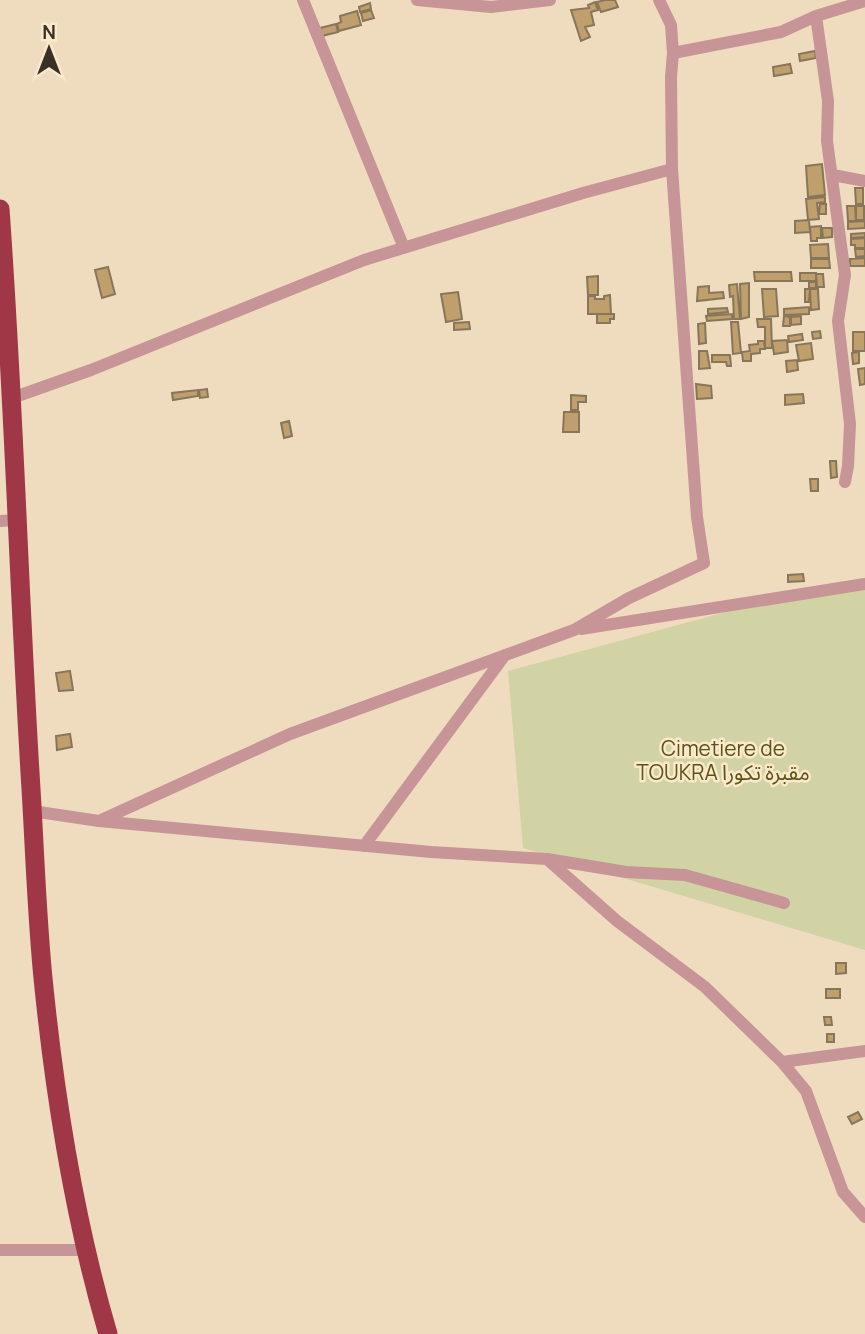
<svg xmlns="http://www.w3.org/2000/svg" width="865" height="1334" viewBox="0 0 865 1334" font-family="Manrope,'Noto Sans Arabic',sans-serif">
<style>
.green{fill:#d1d3a4}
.building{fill:#bf9f6c;stroke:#88765b;stroke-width:2}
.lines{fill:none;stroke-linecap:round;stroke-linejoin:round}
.minor{stroke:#c79497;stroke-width:12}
.highway{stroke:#9f3747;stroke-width:19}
.labels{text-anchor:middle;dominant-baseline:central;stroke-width:5;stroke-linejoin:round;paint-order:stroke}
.park-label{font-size:21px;fill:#565614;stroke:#fce8ca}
</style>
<rect width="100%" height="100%" fill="#efdbbd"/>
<path class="green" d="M865,578V950L523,848L508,671L837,582Z"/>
<path class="building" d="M605,0H615L618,7L601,12L597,2Z
M595,2L598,10L591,12L594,25L585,27L590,37L581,41L571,10L589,8L588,5Z
M370,3L371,9L360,12L359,7Z
M371,10L374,18L363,21L361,13Z
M357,11L361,25L339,31L337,24L341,22L340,16Z
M336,24L338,32L322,36L320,28Z
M815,51L816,58L800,61L799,54Z
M790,64L792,73L774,76L773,67Z
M822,164L825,195L808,197L806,166Z
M855,188H863V204H856Z
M825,197V202L817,203L819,219L808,220L806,199Z
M820,204H826V214H819Z
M847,206H855L856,221H848Z
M856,206H864V220H856Z
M809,220L810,232L795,233V221Z
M865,221V228L848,229V222Z
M821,226V238H817V241H811L810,227Z
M822,228H832V237L823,238Z
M865,233V237L851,238V234Z
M865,238V248H855V245H851V239Z
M828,244L829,258H811L810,245Z
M855,249H865V256L856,257Z
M865,258V266H850V259Z
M811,259H829L830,268H811Z
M108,267L115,294L102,298L95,270Z
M754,272H791L792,281H755Z
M800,273H816V281H800Z
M816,274H823L824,287H817Z
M598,276V295H588L587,277Z
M809,282H816V288H809Z
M749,283V317L741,319L740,284Z
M737,284L740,319H734L733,296L730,297L729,285Z
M709,286V293L723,292L724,298L697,301L698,287Z
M762,289H776L778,316L764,317Z
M805,289H810L809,302H805Z
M810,289H818L819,309L811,310Z
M458,292L462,319L446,322L441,294Z
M610,295L611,314H588V296H595V299H604V296Z
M809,307V314L784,315V309Z
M727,308L728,312L708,314V309Z
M597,314H614V319H610V323H597Z
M732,314V319L707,321L706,316Z
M784,316L790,317V326H783Z
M801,316V324L791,325V317Z
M757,319H771L772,348H765V327H758Z
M469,322L470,329L454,330V323Z
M731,322H738L741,353L733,354Z
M705,323L706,343L699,344L698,324Z
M820,331L821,338L813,339L812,332Z
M853,332H865V351H853Z
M802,334L803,340L789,342L788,336Z
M787,340L788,352L774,354L772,341Z
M758,341H764L765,349H760V353L751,354V361H743L742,352L750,351L749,345L758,344Z
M811,343L813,359L799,361L796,345Z
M699,351H707L710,368L699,369Z
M859,352V363L853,364L852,353Z
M712,355H730L731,366H727L726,362H712Z
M797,360L798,370L787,372L786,361Z
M865,368V384L860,385L858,369Z
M696,384L711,386L712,398L697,399Z
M207,389L208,397L200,398L199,390Z
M198,390V396L173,400L172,393Z
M803,394L804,403L785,405V395Z
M571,395L586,396V402H578V410H571Z
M564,412H579V432H563Z
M289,421L292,436L284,438L281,423Z
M830,461H836L837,477L831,478Z
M810,479H818V491H811Z
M803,574L804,581L788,582V575Z
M70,671L73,690L59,691L56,673Z
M70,734L72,747L57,750L56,736Z
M836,963H846V973L836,974Z
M826,989H840V998H826Z
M824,1017H831L832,1025H825Z
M827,1034H834V1042H827Z
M858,1112L862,1119L852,1124L848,1117Z"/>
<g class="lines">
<path class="minor" d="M303,0L404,248
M417,0L491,7L550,0
M816,16L828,101L827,141L845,275L838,321L850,424L848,466L845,482
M673,53L781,32L816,16L865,1
M833,175L865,181
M12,398L91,370L364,260L583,193L672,169
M0,521L17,520
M581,629L865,584
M32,811L99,821L431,852L547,859L626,872L685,875L784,903
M99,821L290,734L574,630L629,598L704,563L697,517L672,169L671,77L673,53L671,25L659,0
M364,846L505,655
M547,859L617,921L705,987L782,1062L806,1091L843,1192L865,1217
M782,1062L865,1051
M0,1250H86"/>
<path class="highway" d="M0,209C14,402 19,596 31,789C35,855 37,922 44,988C56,1105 75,1221 108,1334"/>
</g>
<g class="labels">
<g class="park-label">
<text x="723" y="748">Cimetiere de<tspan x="723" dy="24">TOUKRA مقبرة تكورا</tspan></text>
</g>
</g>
<g transform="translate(49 49)" stroke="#fce8ca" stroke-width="5" paint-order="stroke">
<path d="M0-5L12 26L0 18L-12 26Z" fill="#393125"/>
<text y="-10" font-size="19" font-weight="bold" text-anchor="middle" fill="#393125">N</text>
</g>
</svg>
